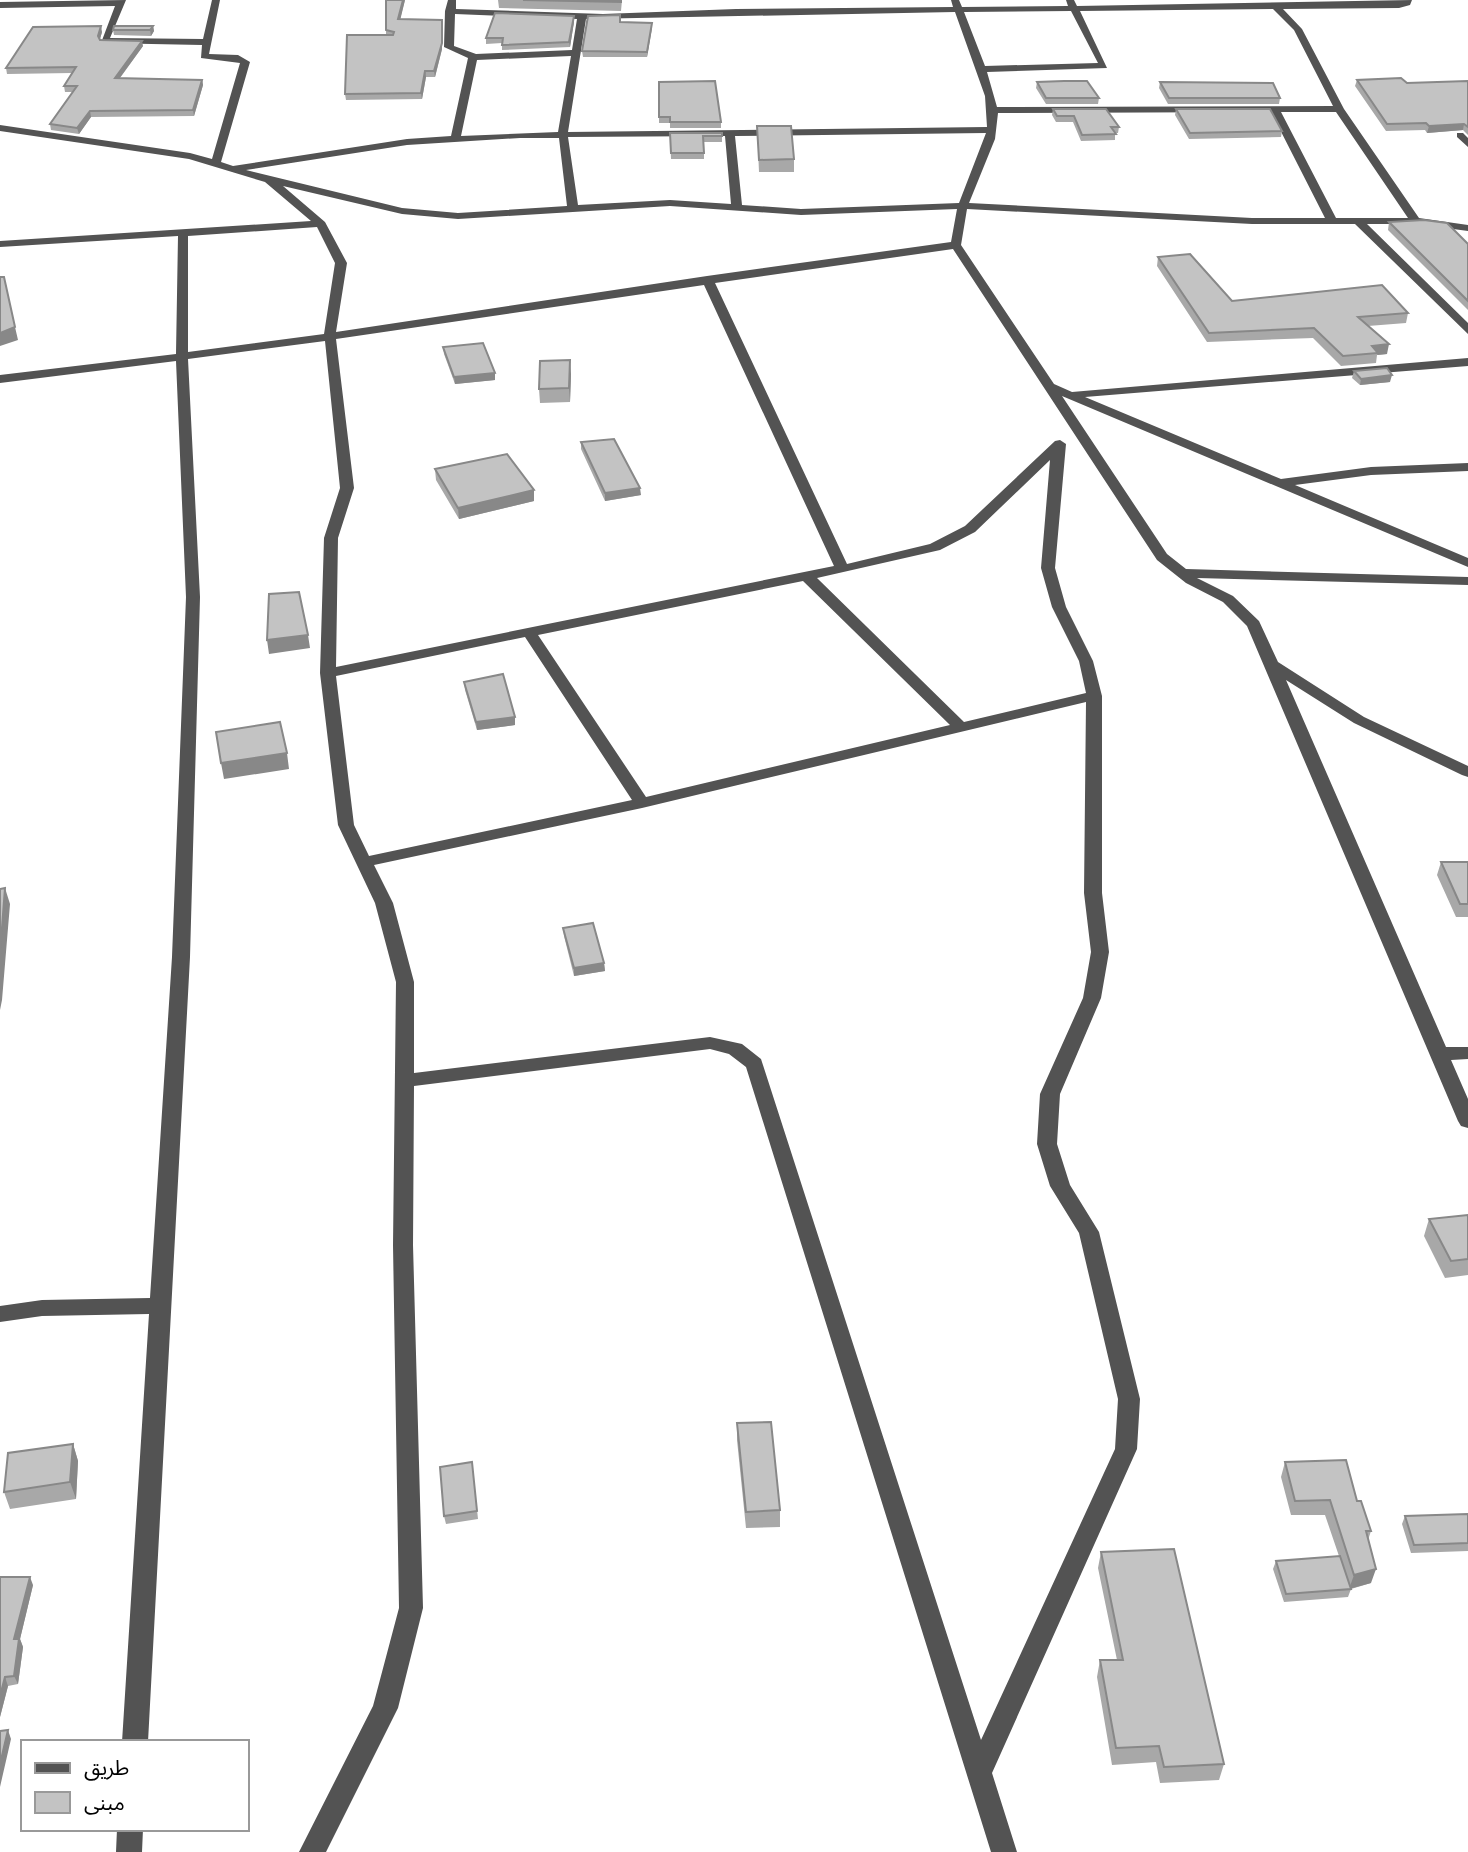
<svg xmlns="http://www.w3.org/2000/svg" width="1468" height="1852" viewBox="0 0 1468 1852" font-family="'Roboto Condensed','Noto Sans Arabic',sans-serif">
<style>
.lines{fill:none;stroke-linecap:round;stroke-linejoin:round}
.minor{fill:#535353;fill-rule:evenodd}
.wall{fill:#a8a8a8}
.shaded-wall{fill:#888}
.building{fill:#c3c3c3;stroke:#888;stroke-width:2}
</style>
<rect width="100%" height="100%" fill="#fff"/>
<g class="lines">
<path class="minor" d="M126,0L110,38L203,39L212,0H220L209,54L238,55L250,62L221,162L233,166L407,139L451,136L468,58L444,47L445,11L448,0H456V9L603,14L736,9L953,7L951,0H959L962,7L1068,6L1066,0H1074L1077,6L1412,0L1410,5L1399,8L1283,9L1302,29L1344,109L1419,218L1468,225V231L1416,224H1367L1468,323V334L1355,224H1252L967,209L961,245L1054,384L1072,392L1468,358V366L1085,397L1281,479L1371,467L1468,463V471L1371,475L1295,485L1468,558V567L1062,396L1167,554L1186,569L1468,577V585L1197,578L1233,596L1259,621L1278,662L1364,717L1468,766V777L1462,775L1354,723L1286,680L1446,1047H1468V1059L1451,1060L1468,1099V1128L1461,1126L1458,1121L1247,626L1223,602L1186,583L1157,560L953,249L715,283L847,564L930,544L965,526L1055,441L1060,440L1066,444L1055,568L1066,607L1093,661L1102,696V893L1109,952L1101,998L1060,1094L1057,1144L1070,1185L1099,1232L1140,1399L1137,1449L992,1773L1017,1852H991L746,1067L729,1054L710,1049L414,1086L413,1245L423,1608L398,1708L326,1852H299L373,1706L399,1608L393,1245L396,982L375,903L338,825L320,673L324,538L340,488L325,341L188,359L200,597L190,957L148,1742H122L149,1314L42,1316L0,1322V1306L42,1300L150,1298L172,957L186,597L176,361L0,383V375L176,354L178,236L0,247V241L311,221L265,182L189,159L0,131V125L190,153L212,159L240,63L201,58L202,45L101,43L115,6L0,8V2ZM1273,9L1294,30L1333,106L997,107L987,72L1107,68L1080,11ZM1071,11L1098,63L985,66L964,12ZM955,12L985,96L987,127L568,132L586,19ZM455,14L577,19L572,50L476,54L454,46ZM571,56L558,132L461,136L477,60ZM1271,112L1325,218H1252L969,203L995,139L998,113ZM1281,112H1336L1408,218H1336ZM986,133L959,203L801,209L742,205L735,136ZM725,136L731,204L670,200L578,205L568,137ZM520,138H559L567,206L458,213L402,208L246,170L407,145ZM283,186L402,214L458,219L670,206L801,215L957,209L951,242L707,276L336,332L347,263L325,222ZM317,227L335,263L324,334L188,352V236ZM704,285L834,566L336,667L338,538L354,488L336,339ZM1050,460L1041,568L1052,607L1079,661L1086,693L964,722L817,578L940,550L975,532ZM803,581L950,725L646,797L538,635ZM525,637L632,800L369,856L354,825L336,676ZM1086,702L1084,893L1091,952L1083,998L1040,1094L1037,1144L1050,1186L1079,1233L1118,1399L1115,1449L981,1740L761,1059L742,1044L710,1037L414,1073V982L393,903L374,865L642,808Z
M1457,133H1463L1468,138V147L1457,137Z
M117,1829H143L142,1852H116Z"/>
</g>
<path class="wall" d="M386,0H405L400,19L442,49L435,77H426L422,99L346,100L345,94L386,35Z
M498,0H622L621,11L499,8Z
M574,22L570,47L502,50V43L486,44V38Z
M620,22L652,23L647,57H583L582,51Z
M153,26L154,31L151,36L114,35L113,30Z
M102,32L100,39L143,46L120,78L202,80L203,85L194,116L91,117L79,134L51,130L50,124L73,92H65L64,86L72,73L7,74L6,68Z
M1357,80L1407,83L1468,81V135L1463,130L1427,133L1425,130L1386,131L1355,86Z
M659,82L721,122V128H670V123H659Z
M1037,82L1099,98L1098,104H1046L1036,88Z
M1160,82L1280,98L1279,104H1168L1159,88Z
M1053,109L1119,127L1118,133H1115V140L1081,141L1073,122H1056L1052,115Z
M1176,109L1282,131L1281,137L1189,139L1175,115Z
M757,126L794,159V172H759Z
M670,133H722V142H704V159H671Z
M1389,222L1468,244V310L1388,230Z
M1158,257L1232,301L1408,313L1406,323L1368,326L1387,354L1377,355L1376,363L1341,366L1313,338L1207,342L1157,266Z
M443,347L495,380L455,384L444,354Z
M1354,371L1390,382L1360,385L1352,378Z
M571,374L570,402L540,403L539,389Z
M581,442L641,495L605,501L581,449Z
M435,469L534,501L459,519L436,480Z
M464,682L515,717V725L477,730L465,690Z
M1441,862H1468V917H1456L1437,875Z
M563,928L604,963L605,971L574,976L564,936Z
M1468,1215V1275L1445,1278L1424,1236L1429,1219Z
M737,1423L780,1510V1527L746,1528L737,1440Z
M73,1444L78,1461L76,1499L10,1509L4,1492Z
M472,1462L478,1519L446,1524L444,1516Z
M1285,1462L1357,1501L1371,1531L1368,1540L1371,1583L1351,1589L1348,1597L1284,1602L1273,1569L1276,1561L1339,1556L1325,1515H1291L1281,1477Z
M1468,1514V1551L1411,1553L1402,1524L1405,1516Z
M1101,1552L1224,1764L1219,1780L1160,1783L1156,1762L1112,1765L1097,1677L1100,1660H1117L1098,1568Z
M0,1577L33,1585L20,1639L23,1647L18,1684L8,1686L0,1717Z"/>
<path class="shaded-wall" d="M403,0H405L399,25L398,19Z
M574,16V22L570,47L569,42Z
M442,20V49L435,77L434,71Z
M652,23V28L647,57V52Z
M101,26L102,32L99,42L98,36Z
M153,26L154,31L151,36L150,30Z
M142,41L143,46L116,83L115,78Z
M425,71L426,77L422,99L421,93Z
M202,80L203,85L194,116L193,110Z
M90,111L91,117L79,134L77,128Z
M1464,124L1463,130L1427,133L1429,126Z
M15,327L18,340L0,346V333Z
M1389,344L1387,354L1377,355L1378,353L1372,346Z
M570,360L571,374L570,402L569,388Z
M495,373V380L455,384L454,377Z
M1392,375L1390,382L1360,385L1361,379Z
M640,488L641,495L605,501V493Z
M534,490V501L459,519L458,508Z
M308,635L310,648L269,654L267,640Z
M515,717V725L477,730L476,722Z
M287,753L289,769L224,779L221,763Z
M5,888L10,904L2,1000L0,1010V954Z
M604,963L605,971L574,976V968Z
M73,1444L78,1461L76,1499L70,1482Z
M1376,1569L1371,1583L1349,1589L1354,1575Z
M30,1577L33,1585L20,1639L23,1647L18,1684L14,1676V1639Z
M5,1677L8,1686L0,1717V1696Z
M8,1730L11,1739L0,1787V1764Z"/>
<path class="building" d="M386,0H403L398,19L442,20V43L434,71H425L421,93L345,94L347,35H393L394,32L386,30Z
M523,0H621V2Z
M495,13L574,16L569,42L502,45L503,38H486Z
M620,15V22L652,23L647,52L582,51L588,16Z
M101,26L98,36L100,40L142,41L115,78L202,80L193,110L90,111L77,128L50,124L77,86H64L76,67L6,68L33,27Z
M114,26H153L150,30H113Z
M1401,78L1407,83L1468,81V127L1464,124L1429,126L1426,123L1387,124L1357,80Z
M715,81L721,122H670V117H659V82Z
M1064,81H1087L1099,98H1046L1037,82Z
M1160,82L1273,83L1280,98H1169Z
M1053,109H1106L1119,127H1111L1116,134L1082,135L1074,116H1057Z
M1176,109H1270L1282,131L1190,133Z
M757,126H791L794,159L759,160Z
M670,133H722V136H703L704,153H671Z
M1424,220L1447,223L1468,244V301L1389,222Z
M1190,254L1232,301L1382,285L1408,313L1358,317L1389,344L1372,346L1378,353L1343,356L1314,328L1209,333L1158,257Z
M0,277H4L15,327L0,333Z
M483,343L495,373L454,377L443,347Z
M570,360L569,388L539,389L540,361Z
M1387,368L1392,375L1361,379L1354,371Z
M614,439L640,488L605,493L581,442Z
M507,454L534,490L458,508L435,469Z
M299,592L308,635L267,640L269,594Z
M503,674L515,717L476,722L464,682Z
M280,722L287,753L221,763L216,732Z
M1441,862H1468V904H1460Z
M5,888L0,954V889Z
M593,923L604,963L574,968L563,928Z
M1468,1215V1259L1451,1261L1429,1219Z
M771,1422L780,1510L746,1512L737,1423Z
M73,1444L70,1482L4,1492L8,1453Z
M1346,1460L1357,1501H1361L1371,1531H1366L1376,1569L1354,1575L1330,1500L1295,1501L1285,1462Z
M472,1462L477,1511L444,1516L440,1467Z
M1468,1514V1543L1414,1545L1405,1516Z
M1174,1549L1224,1764L1164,1767L1159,1746L1116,1748L1100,1660H1123L1101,1552Z
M1340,1556L1351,1589L1286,1594L1276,1561Z
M0,1577H30L14,1639H19L14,1676L5,1677L0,1696Z
M8,1730L0,1764V1731Z"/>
<rect x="21" y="1740" width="228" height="91" fill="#ffffff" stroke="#999999" stroke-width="2"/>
<rect x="35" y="1763" width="35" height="10" fill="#535353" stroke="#999999" stroke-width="2"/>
<text x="84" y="1775" font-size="21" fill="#000000">طريق</text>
<rect x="35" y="1792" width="35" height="21" fill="#c3c3c3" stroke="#999999" stroke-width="2"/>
<text x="84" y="1810" font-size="21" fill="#000000">مبنى</text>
</svg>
